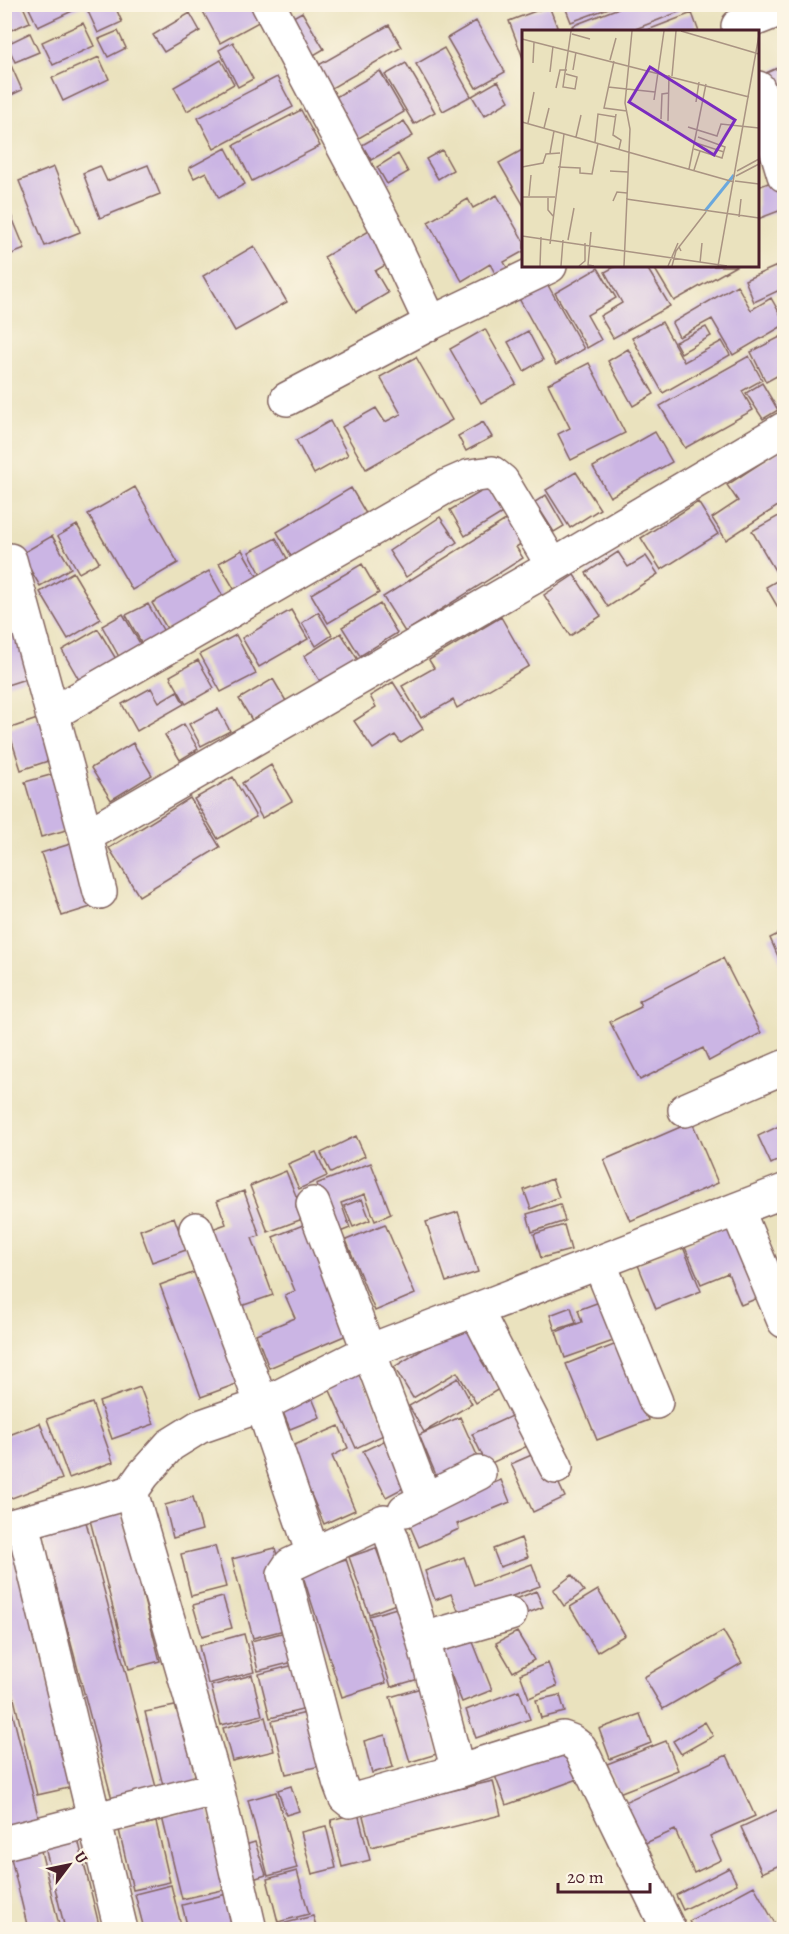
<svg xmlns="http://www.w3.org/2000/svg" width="789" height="1934" viewBox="0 0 789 1934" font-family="Alegreya,serif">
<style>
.building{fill:#cbb5e4}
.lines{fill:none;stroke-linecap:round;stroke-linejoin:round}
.street-casing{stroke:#82635e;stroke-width:36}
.street{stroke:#fff;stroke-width:33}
.inset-river{fill:none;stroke:#6ba8dd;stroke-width:3}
.inset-road{fill:none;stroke:#aa9483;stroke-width:1.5}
.view{fill:#7b2cbf;fill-opacity:0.15;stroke:#7b2cbf;stroke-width:3}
.inset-edge{fill:none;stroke:#4a1f2b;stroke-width:3}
</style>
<rect width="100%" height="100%" fill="#fcf5e5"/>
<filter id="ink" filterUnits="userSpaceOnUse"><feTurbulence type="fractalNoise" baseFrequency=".0167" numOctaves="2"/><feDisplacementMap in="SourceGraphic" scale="12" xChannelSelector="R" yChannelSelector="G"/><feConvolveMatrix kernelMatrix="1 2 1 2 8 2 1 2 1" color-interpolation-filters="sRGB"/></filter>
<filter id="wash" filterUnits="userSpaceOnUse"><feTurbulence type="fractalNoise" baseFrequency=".008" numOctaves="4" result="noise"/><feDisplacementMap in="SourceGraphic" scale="24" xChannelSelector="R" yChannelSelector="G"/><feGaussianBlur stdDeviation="1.35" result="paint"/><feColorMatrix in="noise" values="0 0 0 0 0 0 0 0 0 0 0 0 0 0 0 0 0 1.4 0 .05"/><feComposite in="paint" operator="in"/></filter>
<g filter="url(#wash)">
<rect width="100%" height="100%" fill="#eae2be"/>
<g id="blocks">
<path class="building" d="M4,4H22L30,22L4,33Z
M27,4H114L122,22L98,33L85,5L38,27Z
M199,4H256L264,19L220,43Z
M564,4H617V5L571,22Z
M629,4H688L689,8L628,32H574L572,26Z
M549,6L559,32H524L523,58L509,21Z
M302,12L324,49L307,59L286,21Z
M190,13L200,31L164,52L153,35Z
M692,13L699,32H645V31Z
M476,21L505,72L476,88L447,38Z
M83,23L94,46L53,65L42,42Z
M389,25L402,47L330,89L317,66Z
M118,31L126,48L108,57L99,39Z
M30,33L39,52L15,62L7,44Z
M233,42L253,79L238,87L219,50Z
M444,48L471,96L443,111L416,64Z
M5,52L22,90L5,98Z
M99,57L109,79L63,101L52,78Z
M221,60L234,84L187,111L174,87Z
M406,63L435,112L414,124L385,75Z
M784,65V99L778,102L766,73Z
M380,71L404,112L357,139L334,98Z
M277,77L293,107L214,149L198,118Z
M498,81L509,101L484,116L472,96Z
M301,110L320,146L252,181L234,145Z
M404,121L413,136L371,160L362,145Z
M226,148L245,184L219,198L206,172L194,178L189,168Z
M524,149V206L499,163Z
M442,150L453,170L438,179L426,159Z
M398,154L408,172L387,184L377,167Z
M148,165L160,194L100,218L83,173L100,166L107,181Z
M54,167L80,232L45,246L19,181Z
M776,180L784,199V209L758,219V187Z
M497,195L524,242V251L504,262L508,269L496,275L490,264L462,281L428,222L468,199L473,208Z
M4,198L25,249L4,257Z
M376,227L394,260L375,271L388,293L356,312L324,257Z
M254,246L287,302L235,331L203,276Z
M784,263V288L754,302L745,280Z
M616,266H646L670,306L613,338L600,316L622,303L605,272Z
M653,266H736L674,301Z
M598,268L616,298L587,315L601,340L587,348L555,293Z
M545,280L584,349L556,365L517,295Z
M737,285L751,310L771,298L784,321V325L733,355L712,319L679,337L672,323Z
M662,322L684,362L722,341L730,355L663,393L632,338Z
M706,327L711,336L681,353L675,342Z
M485,329L516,384L481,403L450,349Z
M528,331L543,360L524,371L508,342Z
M784,335V372L766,382L751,352Z
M628,349L654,394L633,406L608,361Z
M749,356L762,380L742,391L753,410L685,448L660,406Z
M416,357L452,420L366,469L342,427L376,408L385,422L401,414L380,377Z
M589,363L625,433L571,460L558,434L570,428L548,384Z
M762,383L778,410L763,419L746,393Z
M330,421L348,455L314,474L296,440Z
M483,422L492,437L466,451L458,436Z
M655,432L672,462L610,497L593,467Z
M784,448V502L726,540L712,518L738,501L727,485Z
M576,472L600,509L570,528L546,490Z
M135,487L178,563L132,590L88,514Z
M489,487L504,512L465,536L450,510Z
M351,488L368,517L294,561L277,532Z
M546,495L564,526L554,532L535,502Z
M698,502L718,534L661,570L641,538Z
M784,513V608L780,611L766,587L780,579L752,531Z
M515,514L530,538L516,547L523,558L405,632L383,597Z
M440,517L457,542L406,577L389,551Z
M77,525L99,562L79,573L58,536Z
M52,536L71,568L40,586L21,554Z
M276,538L289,562L262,576L249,552Z
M242,550L260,581L237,594L219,563Z
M618,552L628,567L646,556L658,574L608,607L586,573Z
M362,564L379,593L328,623L311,594Z
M209,571L225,600L169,632L152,603Z
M73,572L101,619L68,639L40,592Z
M574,575L601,616L570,636L544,595Z
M148,604L167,637L145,649L126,615Z
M380,604L397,633L360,656L342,627Z
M13,610L35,676L4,686V613Z
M291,610L308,639L259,667L242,638Z
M318,612L332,635L316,646L302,623Z
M123,614L145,652L123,664L102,626Z
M501,617L529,666L457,708L453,700L421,718L402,686L434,668L429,660Z
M98,629L119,664L82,685L62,650Z
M341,633L360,663L323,686L304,656Z
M236,635L256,674L221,692L200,654Z
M198,660L214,688L186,704L170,676Z
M273,679L286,701L253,722L239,699Z
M393,682L423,729L401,743L395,735L373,749L354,721L376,707L370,696Z
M151,688L159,702L177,691L184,704L137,731L122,704Z
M218,709L230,731L201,746L189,724Z
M43,717L57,758L21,770L8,729Z
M184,724L198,749L180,760L165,735Z
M133,743L152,775L111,800L91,768Z
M271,765L292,801L262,818L242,783Z
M54,774L70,829L41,837L25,782Z
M233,777L256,817L218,839L194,799Z
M190,798L220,847L139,896L109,848Z
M77,842L97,905L62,916L41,853Z
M784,931V970L770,938Z
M723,958L761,1033L709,1061L703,1048L640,1080L610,1022L641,1007L639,1001Z
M692,1122L718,1183L630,1221L604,1160Z
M781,1125L784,1134V1157L771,1164L758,1136Z
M356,1136L365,1156L331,1173L321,1153Z
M316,1152L327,1176L299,1189L288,1164Z
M371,1163L391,1214L375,1221L365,1194L341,1203L350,1228L335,1234L316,1184Z
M286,1171L305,1218L268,1232L250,1186Z
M552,1179L559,1197L531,1209L524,1190Z
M244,1191L260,1236L252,1238L273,1295L241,1306L207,1231L226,1224L217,1201Z
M362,1199L370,1220L353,1227L344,1206Z
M560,1204L565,1221L532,1232L527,1214Z
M458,1212L478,1272L446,1282L426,1222Z
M174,1217L186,1250L152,1262L140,1230Z
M733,1223L765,1295L741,1305L728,1273L701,1284L684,1245Z
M385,1224L415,1294L375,1311L346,1240Z
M303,1225L349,1334L269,1368L256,1334L295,1318L285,1295L295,1291L273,1237Z
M564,1225L571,1250L541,1258L534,1234Z
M784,1239V1254L779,1241Z
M683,1247L701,1291L656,1309L638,1265Z
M198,1271L239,1383L201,1397L160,1285Z
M602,1301L616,1340L565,1358L556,1332L582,1322L578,1310Z
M571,1307L576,1323L555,1330L550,1315Z
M474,1318L495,1352L481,1360L499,1389L476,1403L457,1372L413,1398L394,1367Z
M619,1343L649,1420L597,1440L566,1364Z
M359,1371L388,1433L356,1448L328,1386Z
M458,1378L472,1404L424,1432L409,1406Z
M140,1387L154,1424L112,1439L99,1402Z
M310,1393L320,1417L290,1429L280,1405Z
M92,1403L113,1462L69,1478L47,1419Z
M520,1412L534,1443L487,1465L472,1434Z
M460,1417L481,1464L439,1482L419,1435Z
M40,1423L62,1479L4,1501V1437Z
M339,1426L348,1448L332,1456L355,1510L324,1524L290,1447Z
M388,1439L411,1484L386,1497L363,1451Z
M543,1450L565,1497L533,1512L511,1464Z
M501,1480L510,1502L457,1524L459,1529L419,1547L407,1519Z
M193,1497L202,1530L173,1538L165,1505Z
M121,1512L160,1661L129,1669L90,1520Z
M85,1518L157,1791L113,1803L41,1529Z
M521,1538L528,1557L500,1567L493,1549Z
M215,1546L226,1587L191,1596L181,1554Z
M16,1548L73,1787L37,1795L4,1657V1550Z
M275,1548L296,1627L253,1638L232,1559Z
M376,1548L396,1604L369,1614L349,1557Z
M464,1557L474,1585L532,1564L540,1586L460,1615L451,1594L435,1600L425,1571Z
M346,1559L386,1683L342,1697L302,1573Z
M572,1575L584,1591L564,1606L553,1590Z
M598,1590L625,1635L597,1652L570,1607Z
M536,1591L543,1607L523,1615L516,1599Z
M223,1597L232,1628L202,1636L193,1605Z
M400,1607L422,1678L391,1687L369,1616Z
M293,1630L301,1660L258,1671L251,1641Z
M723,1631L742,1663L663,1709L644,1677Z
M517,1632L534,1660L513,1672L496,1643Z
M244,1634L254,1672L208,1684L199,1646Z
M471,1637L492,1690L462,1702L441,1650Z
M548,1663L557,1686L529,1698L520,1674Z
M298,1664L310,1708L270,1718L259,1674Z
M252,1675L262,1715L221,1725L211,1686Z
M4,1679L40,1824L6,1832L4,1825Z
M421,1688L440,1753L410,1762L390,1697Z
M519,1690L530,1719L476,1738L466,1710Z
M560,1695L565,1712L541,1718L536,1700Z
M180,1705L197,1783L164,1790L145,1712Z
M306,1713L320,1766L286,1774L272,1721Z
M640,1714L651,1743L610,1759L599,1729Z
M265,1717L274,1751L232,1761L223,1728Z
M705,1722L713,1736L681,1754L673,1741Z
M385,1735L393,1767L372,1773L364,1741Z
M666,1741L678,1770L619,1793L607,1764Z
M569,1746L581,1778L506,1805L494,1773Z
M727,1755L755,1816L710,1836L721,1860L694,1873L675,1830L641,1845L622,1803Z
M493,1781L501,1815L371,1847L362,1812Z
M291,1786L299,1811L286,1815L278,1790Z
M276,1792L297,1868L268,1876L248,1800Z
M207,1806L227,1889L182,1899L162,1817Z
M782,1808L784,1813V1863L762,1873L741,1827Z
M358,1813L370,1860L342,1867L331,1820Z
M156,1822L170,1882L133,1890L119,1830Z
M326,1826L336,1868L312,1874L301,1832Z
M78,1839L100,1929H65L45,1847Z
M255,1842L266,1875L253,1879L242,1846Z
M41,1851L60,1929H28L11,1858Z
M729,1868L737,1884L683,1910L676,1895Z
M297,1871L309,1914L278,1922L267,1879Z
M171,1885L182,1929H144L135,1894Z
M754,1886L778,1929H693L689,1921Z
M227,1894L235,1929H188L182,1905Z
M313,1916L317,1929H275L274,1926Z"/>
</g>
</g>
<g filter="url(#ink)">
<use href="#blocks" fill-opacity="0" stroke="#82635e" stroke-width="1.5"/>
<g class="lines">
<defs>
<path id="street" d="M268,4L386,227L431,323
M738,26L784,8
M758,88L784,175
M287,399L431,323L550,266
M10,560L86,836L100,892
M52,714L447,486L470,476L492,473L502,481L553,566
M86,836L553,566L784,429
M685,1110L784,1067
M313,1204L425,1500
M737,1209L784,1321
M196,1229L262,1405L313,1554
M599,1262L656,1402
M476,1310L556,1467
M131,1492L217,1788L250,1930
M405,1510L479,1473
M23,1523L121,1930
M4,1528L131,1492L143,1475L170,1445L199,1427L262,1405L369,1351L784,1191
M423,1639L510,1614
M458,1771L423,1639L392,1538L384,1521L290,1565L284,1574L339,1781L345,1797L350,1801L458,1771L563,1738L571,1741L580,1748L669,1930
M4,1843L217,1788"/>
</defs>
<use href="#street" class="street-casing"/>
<use href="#street" class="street"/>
</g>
</g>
<g transform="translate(522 30)">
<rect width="237" height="237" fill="#eae2be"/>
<path class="inset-river" d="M183,181L212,145"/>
<path class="inset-road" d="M159,1L237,24M50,4L68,9M0,9L227,67M88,30L94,8M92,31L82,78L105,81M11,33L12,12M51,40L54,22M28,42L31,16M44,44L55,47L53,59L41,57L49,1M150,46L154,1M86,57L133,62M34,58L38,40H45M132,70L142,1M174,72L177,52M94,84L91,105L99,110L97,119M139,89L140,64L147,63M146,91L147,45M0,92L212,152M6,93L12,62M166,97L195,106L199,94L237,98M22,98L27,78M54,107L59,85M73,112L76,84L94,87M174,113L202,122M172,119L200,128L203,117L176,107M28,123L32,101M0,137L21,133L24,124L38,123M36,137L58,138V143L70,144L76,113M167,139L184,54M172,140L178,121M88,141L106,142M215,141L237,129M214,146L237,134M213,151L237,154M7,166L9,145M0,167H33M26,168V180L31,186M104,169L237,188M91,171L95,162L105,163M217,187L219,169M69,202L66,235L72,236M0,206L205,236M46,210L52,178M28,214L42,104M157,217L184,182M178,233L180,213M18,236L19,207M39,236L41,210M57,236L63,231V213M102,236L108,99L103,73L110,1M146,236L156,213M150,236L154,221L157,217L159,221M196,236L237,5"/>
<path class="view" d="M128,37L213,90L192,125L107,72Z"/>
<rect width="237" height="237" class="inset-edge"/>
</g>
<rect width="789" height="1934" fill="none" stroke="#fcf5e5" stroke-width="24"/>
<g transform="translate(69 1865) rotate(58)" stroke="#fcf5e5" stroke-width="4.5" paint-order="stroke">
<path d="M0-4.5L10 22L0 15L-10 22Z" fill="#4a1f2b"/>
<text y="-9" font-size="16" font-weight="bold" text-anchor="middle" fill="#4a1f2b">U</text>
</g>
<path d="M558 1883v9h92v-9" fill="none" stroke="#4a1f2b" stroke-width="3"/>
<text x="567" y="1883" font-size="18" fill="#4a1f2b" stroke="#fcf5e5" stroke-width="4.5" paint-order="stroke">20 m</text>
</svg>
